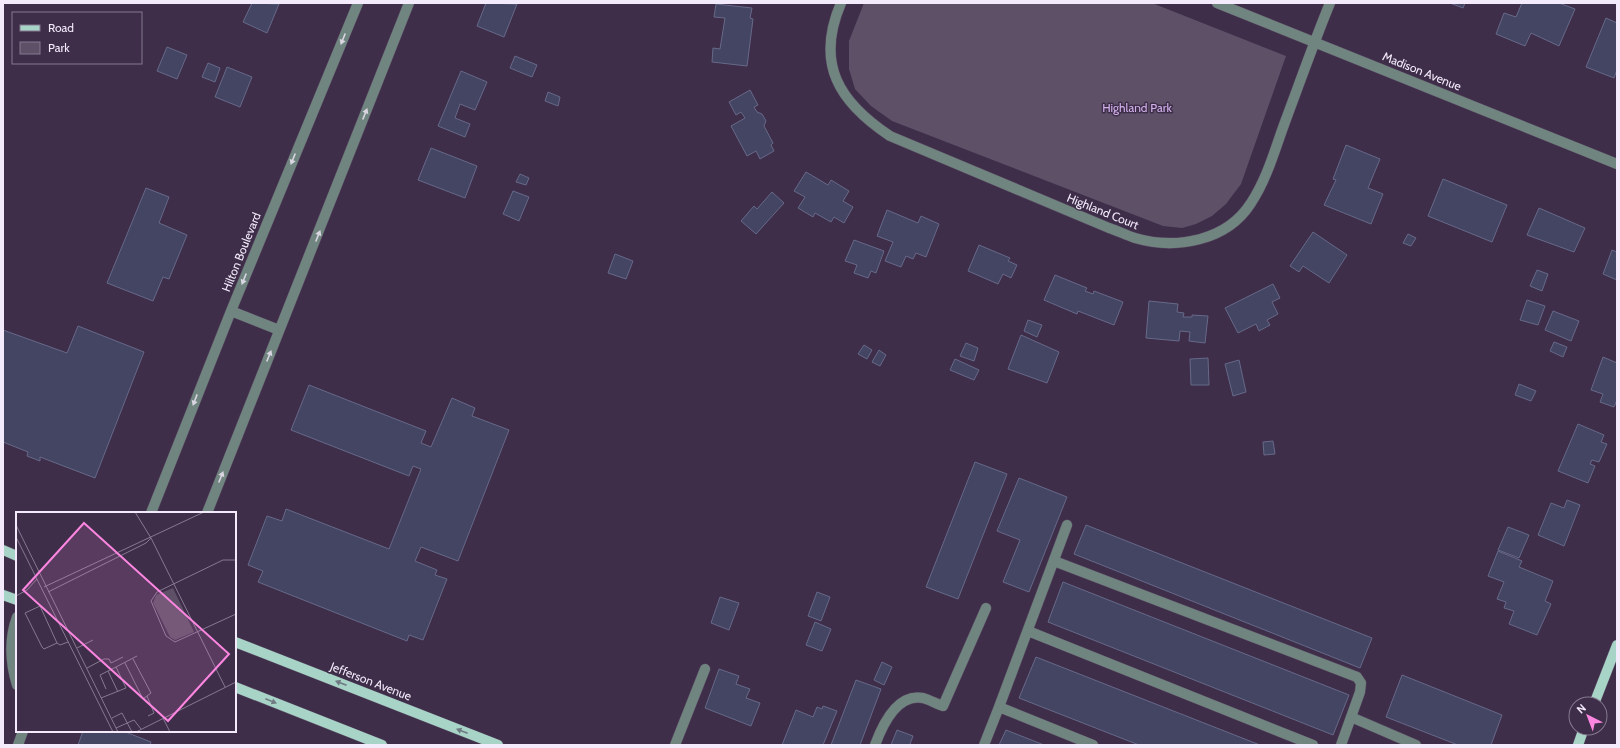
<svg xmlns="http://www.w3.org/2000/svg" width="1620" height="748" viewBox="0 0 1620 748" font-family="Cabin,sans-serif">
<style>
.green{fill:#5e5167}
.building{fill:#434562;stroke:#676989}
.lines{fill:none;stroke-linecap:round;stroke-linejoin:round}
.minor-casing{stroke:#5b4c65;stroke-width:11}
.major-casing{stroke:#5b4c65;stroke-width:11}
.minor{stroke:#70857f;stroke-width:10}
.major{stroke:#a8d4c8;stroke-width:10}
.oneway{fill:#d9d6e2}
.oneway2{fill:#6e7982}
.labels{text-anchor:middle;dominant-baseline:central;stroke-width:3;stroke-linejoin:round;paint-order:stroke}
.street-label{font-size:12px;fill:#f3eafb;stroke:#3e2e49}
.park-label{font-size:12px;fill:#d3b2ec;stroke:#3e2e49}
.inset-road{fill:none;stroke:#867990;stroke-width:1}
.view{fill:#fd86e1;fill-opacity:0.15;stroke:#fd86e1;stroke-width:2}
.inset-edge{fill:none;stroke:#f3eafb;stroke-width:2}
</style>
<rect width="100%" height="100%" fill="#3e2e49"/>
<path class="green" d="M864,3H1152L1286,56L1241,184L1226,204L1212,216L1196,224L1182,228L1163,226L892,121L871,106L855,89L849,69V41Z"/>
<path class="building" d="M252,3L279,4L267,33L243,22Z
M486,3L517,4L504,37L477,26Z
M1450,3H1465L1463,8Z
M1522,3H1559L1575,9L1559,46L1531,33L1525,46L1496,34L1504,13L1516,17Z
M716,4L752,8L750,18L753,19L747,66L712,62L713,48L720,49L725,18L714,17Z
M1606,18L1617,23V70L1614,78L1586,67Z
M167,47L187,55L177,79L157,71Z
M515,56L537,65L532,77L510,68Z
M208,63L220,68L215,82L202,77Z
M227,67L252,77L240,107L215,97Z
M461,71L487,82L475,110L460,104L455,118L470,124L465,137L438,126Z
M750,90L758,105L754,107L757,112L762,114L766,121L764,126L773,143L771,145L774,151L760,159L756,151L747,156L731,126L745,118L741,112L736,115L729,102Z
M548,92L560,97L558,106L545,101Z
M1346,145L1380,159L1368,188L1383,194L1371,224L1324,205L1336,180L1333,179Z
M431,148L477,166L465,198L418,180Z
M806,172L828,185L831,180L849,191L843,201L853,207L844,223L834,217L831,222L815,213L813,217L798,208L805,197L794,191Z
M520,174L529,178L526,185L516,182Z
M1443,179L1507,205L1492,242L1428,216Z
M146,188L169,197L159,223L187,235L169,279L163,277L153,301L107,283Z
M513,191L529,197L519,221L503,214Z
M772,192L784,203L756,234L741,221L754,206L757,209Z
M1539,208L1585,228L1574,252L1527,235Z
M887,210L918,223L921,216L939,224L926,257L916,253L913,259L906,256L901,267L885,261L893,242L877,236Z
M1313,232L1347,255L1329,283L1303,266L1299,272L1290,266Z
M1408,234L1416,238L1411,246L1403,243Z
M854,240L884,251L876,273L871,271L868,278L854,273L857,265L845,261Z
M979,245L1010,258L1008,261L1017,265L1011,278L1003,274L998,284L968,271Z
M1612,250L1617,252V280L1603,274Z
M615,254L633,261L626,279L608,273Z
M1537,270L1548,274L1542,291L1530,286Z
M1055,275L1087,288L1085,291L1093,294L1094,291L1123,302L1114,325L1078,311L1077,314L1044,300Z
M1273,284L1280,298L1272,302L1278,314L1267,320L1270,325L1259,331L1256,324L1238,333L1225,308Z
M1527,300L1545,306L1538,325L1520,320Z
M1149,301L1178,304L1177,312L1184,313L1183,317H1192V315L1208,316L1205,343L1189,341L1190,332L1180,331L1179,341L1146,338Z
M1553,311L1579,321L1571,341L1545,330Z
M1028,320L1042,325L1037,337L1024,331Z
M78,326L144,352L95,478L40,457V461L27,456L28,452L3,442V330L67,353Z
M1021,335L1059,352L1047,383L1008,369Z
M1554,342L1567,347L1563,357L1550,351Z
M966,343L978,348L974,361L960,356Z
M864,345L872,350L867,359L858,354Z
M879,350L886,355L880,366L872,362Z
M1603,357L1617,363V400L1614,407L1600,402L1603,394L1591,390Z
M1208,358L1209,385H1191L1190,359Z
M955,359L979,370L974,380L950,370Z
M1239,360L1246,392L1233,396L1225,364Z
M1519,384L1536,391L1531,401L1515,395Z
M309,385L426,431L421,443L431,447L452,398L475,408L472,416L509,430L458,561L421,547L415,561L437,570L435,575L447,579L423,640L409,635L407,641L258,582L263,571L248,565L267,516L282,521L286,509L389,549L421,469L413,466L409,476L291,430Z
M1578,424L1604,435L1601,442L1607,444L1599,462L1592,460L1590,464L1595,466L1588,483L1558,471Z
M1273,441L1275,454L1264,455L1263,442Z
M975,462L1007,474L958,599L926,587Z
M1019,478L1067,497L1029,592L1003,582L1020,540L997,531Z
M1567,500L1580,505L1564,546L1538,535L1551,503L1564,508Z
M1086,525L1372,638L1360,668L1074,554Z
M1508,527L1529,535L1519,558L1498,550Z
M1498,551L1522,561L1519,567L1553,581L1545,601L1551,604L1537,635L1509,624L1514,611L1504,608L1506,602L1497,599L1504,582L1488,576Z
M1063,582L1349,695L1333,735L1048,622Z
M817,592L830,597L821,621L808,616Z
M720,597L739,603L729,630L711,623Z
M815,622L831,629L822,651L806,645Z
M1036,657L1260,745H1139L1019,698Z
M882,662L892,667L884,685L874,680Z
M719,669L739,676L736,684L750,689L746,698L760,703L751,726L705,708Z
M1402,675L1502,715L1491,745H1458L1386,717Z
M856,680L881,689L860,745H831Z
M823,706L837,711L823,745H782L796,710L813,717L817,707L822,709Z
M897,730L913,736L910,744L913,745H891Z
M1006,730L1044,745H999Z
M83,731H123L151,742L150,745H78Z"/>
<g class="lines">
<defs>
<path id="minor" d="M841,3C815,64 839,102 890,136L1109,228C1118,231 1126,235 1135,238C1176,250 1227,241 1251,203C1267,179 1275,149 1285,122C1300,82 1314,42 1330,3
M1217,3L1617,164
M231,311L279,330
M151,513L231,311L358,3
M207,513L409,3
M1067,525L999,707L1093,745
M1054,561L1357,677L1361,683L1360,692L1341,745
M17,617C9,639 10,662 17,685
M1028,631L1313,745
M1351,717L1416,745
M18,745L23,731
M675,745L705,669
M875,745C882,726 897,693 923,698C930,700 937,704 943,706L986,608
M984,745L999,707"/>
<path id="major" d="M3,550L17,556
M3,595L17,600
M235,642L498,745
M235,687L382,745
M1594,704L1617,645
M1578,745L1584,728"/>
</defs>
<use href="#minor" class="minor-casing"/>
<use href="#major" class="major-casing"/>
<use href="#minor" class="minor"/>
<use href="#major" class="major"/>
</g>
<defs><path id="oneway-solid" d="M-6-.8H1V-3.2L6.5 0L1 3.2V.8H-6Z"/></defs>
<g class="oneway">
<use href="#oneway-solid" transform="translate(343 39) rotate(112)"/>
<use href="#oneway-solid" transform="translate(365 114) rotate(-68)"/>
<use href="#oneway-solid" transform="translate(293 159) rotate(112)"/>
<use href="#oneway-solid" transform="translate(318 236) rotate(-68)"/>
<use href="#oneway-solid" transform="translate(244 279) rotate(112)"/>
<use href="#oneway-solid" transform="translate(269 356) rotate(-68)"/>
<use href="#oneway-solid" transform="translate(195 400) rotate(111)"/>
<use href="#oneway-solid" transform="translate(221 477) rotate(-68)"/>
</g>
<g class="oneway2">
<use href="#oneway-solid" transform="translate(341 683) rotate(-159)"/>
<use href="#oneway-solid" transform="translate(271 701) rotate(22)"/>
<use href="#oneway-solid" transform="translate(462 731) rotate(-159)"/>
</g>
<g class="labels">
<g class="street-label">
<text transform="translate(1422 71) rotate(22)">Madison Avenue</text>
<text transform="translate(1103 211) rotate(22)">Highland Court</text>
<text transform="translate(241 252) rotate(-68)">Hilton Boulevard</text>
<text transform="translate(371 681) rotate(21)">Jefferson Avenue</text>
</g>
<g class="park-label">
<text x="1137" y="107">Highland Park</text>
</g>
</g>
<g transform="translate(16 512)">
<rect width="220" height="220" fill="#3e2e49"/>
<path d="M157,76L178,120L159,128L154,125L137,91L140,83Z" fill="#5e5167"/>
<path class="inset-road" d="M119,0L135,26L209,175M0,13L102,220M0,25L97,220M220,48H207L141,80L135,89L150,124L159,130L220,102M28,75L188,0M32,80L130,31L135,26M0,84L11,78L21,67M41,131L28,137L26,135L9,101L24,94L41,131L44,133L52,130M61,136L77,128M109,151L127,187L135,181L117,147M71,156L88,147H93L95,151L107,145M92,159L102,180M90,177L84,163L100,155M131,184L138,201L132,204M85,186L110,176L100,155L121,144M96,206L106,201L116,220M147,206L154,220M100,216L118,208L125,217M120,220L220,170"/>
<path class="view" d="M68,11L213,142L152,209L7,78Z"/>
<rect width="220" height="220" class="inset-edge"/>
</g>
<rect width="1620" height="748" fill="none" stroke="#f3eafb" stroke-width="8"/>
<rect x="12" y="12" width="130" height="52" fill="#3e2e49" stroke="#867990"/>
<rect x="20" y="25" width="20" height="6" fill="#a8d4c8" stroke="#867990"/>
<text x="48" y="32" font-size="12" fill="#f3eafb">Road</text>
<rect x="20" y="42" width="20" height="12" fill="#5e5167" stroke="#867990"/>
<text x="48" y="52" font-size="12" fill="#f3eafb">Park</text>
<g transform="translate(1588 716) rotate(318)"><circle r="19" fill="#3e2e49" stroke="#867990"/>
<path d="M0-3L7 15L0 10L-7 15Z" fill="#fd86e1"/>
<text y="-6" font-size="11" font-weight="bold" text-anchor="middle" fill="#f3eafb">N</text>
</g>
</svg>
